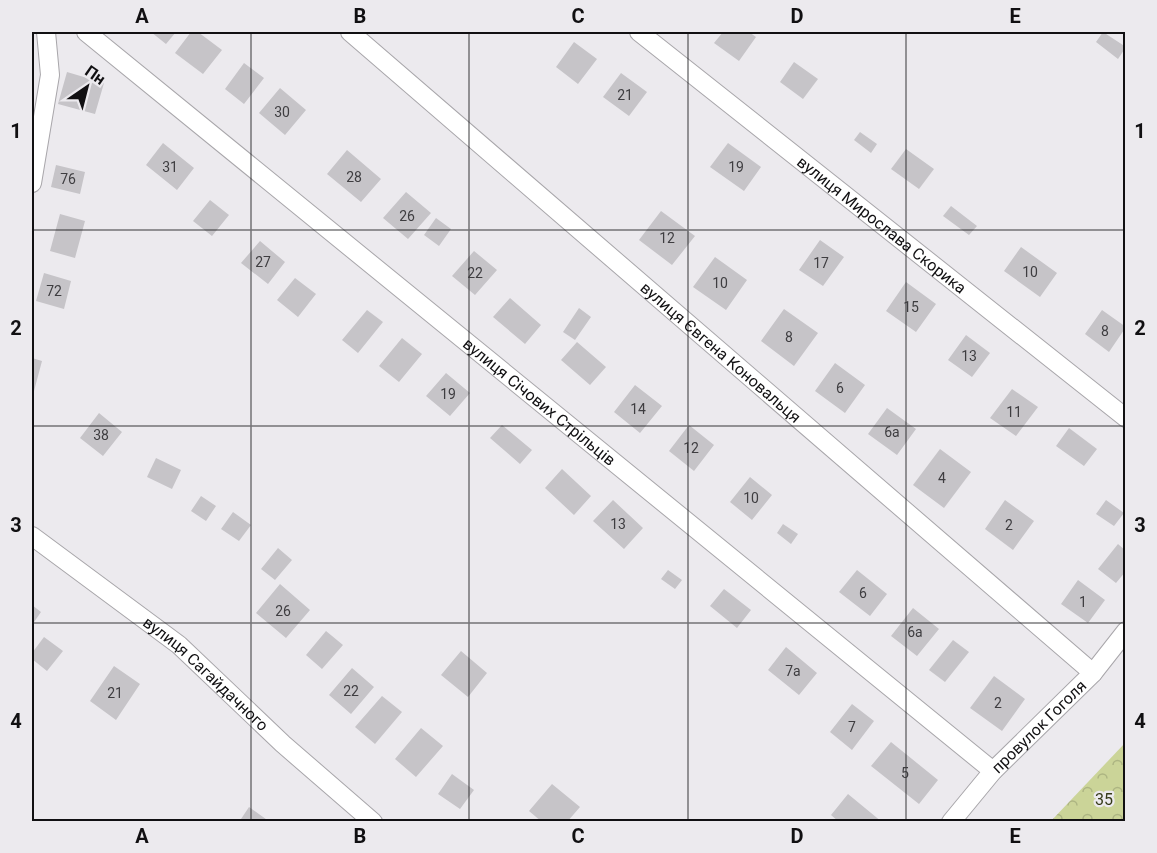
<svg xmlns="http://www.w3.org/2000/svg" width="1157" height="853" viewBox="0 0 1157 853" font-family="Roboto,sans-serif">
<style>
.forest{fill:url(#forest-crowns)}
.building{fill:#c6c4c8}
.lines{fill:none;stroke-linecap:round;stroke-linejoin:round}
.minor-casing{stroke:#a8a6aa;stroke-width:20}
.minor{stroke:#fff;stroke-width:18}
.grid{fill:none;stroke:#111012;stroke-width:1.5;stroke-opacity:0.55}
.labels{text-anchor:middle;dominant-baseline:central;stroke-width:4.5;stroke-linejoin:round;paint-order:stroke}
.number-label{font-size:14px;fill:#3e3d40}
.street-label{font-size:16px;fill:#111012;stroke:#eceaee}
.park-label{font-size:16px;fill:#363b19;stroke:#eceaee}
.neatline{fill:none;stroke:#111012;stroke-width:2}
.grid-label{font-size:20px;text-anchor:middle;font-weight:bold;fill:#111012}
</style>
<defs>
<pattern id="forest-crowns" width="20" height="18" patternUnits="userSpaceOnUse" patternTransform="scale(1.5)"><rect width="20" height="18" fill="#cbd498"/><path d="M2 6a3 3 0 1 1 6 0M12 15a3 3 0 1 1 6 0" fill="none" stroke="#adb582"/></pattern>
</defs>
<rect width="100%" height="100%" fill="#eceaee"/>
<path class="forest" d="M1125,743V821H1051Z"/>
<path class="building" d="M151,32H176L166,44Z
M191,32H198L222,50L203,74L175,53Z
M723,32H749L756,37L739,61L714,43Z
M1103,32L1126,47L1118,59L1096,42Z
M574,42L597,59L578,84L556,67Z
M794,62L818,79L803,99L780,82Z
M244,63L264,78L244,104L225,89Z
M67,72L104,83L95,114L58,104Z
M621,73L647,92L629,116L603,97Z
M280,88L306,110L285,135L259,113Z
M860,132L877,144L871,153L854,140Z
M163,143L194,168L177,190L146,165Z
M728,143L761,167L744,191L710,167Z
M906,149L934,169L919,189L891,169Z
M347,150L381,179L361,202L327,174Z
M56,165L85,172L80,194L51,187Z
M406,192L431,213L408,239L383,218Z
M210,200L229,215L212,236L193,221Z
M951,206L977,226L969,235L943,216Z
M661,211L695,236L672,265L639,240Z
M60,214L85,221L75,258L50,251Z
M436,218L451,229L439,246L424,235Z
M820,240L844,257L823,286L799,270Z
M260,241L285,262L268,284L241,263Z
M1021,247L1057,273L1040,297L1004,271Z
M474,251L497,270L475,295L452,276Z
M715,257L747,280L726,310L693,287Z
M44,273L71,281L64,309L36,301Z
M295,278L316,294L298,317L277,300Z
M906,282L936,304L916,332L886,311Z
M510,298L541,325L525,344L493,317Z
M579,308L591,317L575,340L563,332Z
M784,309L818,333L794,366L761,341Z
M367,310L383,322L358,353L342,340Z
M1102,310L1126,327L1109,352L1085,334Z
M966,335L990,353L972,377L948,360Z
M402,338L422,354L399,382L379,366Z
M577,342L606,367L590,385L561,360Z
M32,358L42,361L34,391L32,390Z
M835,363L865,385L845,413L815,391Z
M446,373L470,393L450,416L426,396Z
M635,385L662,406L640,433L614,412Z
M1012,389L1038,407L1016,436L990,418Z
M887,408L916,429L897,455L868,434Z
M99,413L122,432L103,456L80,438Z
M502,425L532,450L520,464L490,438Z
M689,425L714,445L694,471L669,451Z
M1069,428L1097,449L1084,466L1056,446Z
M940,449L971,472L944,508L913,485Z
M156,458L181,470L172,489L147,477Z
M562,469L591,496L574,515L545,488Z
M750,477L772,495L752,520L730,502Z
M201,496L216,506L206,521L191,511Z
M613,500L643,528L624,549L593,521Z
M1005,500L1034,521L1013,550L985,529Z
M1106,500L1124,513L1114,526L1096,514Z
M233,512L251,525L239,541L221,529Z
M783,524L798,534L791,544L777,533Z
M1118,544L1126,551V571L1116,583L1098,569Z
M278,548L292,560L275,580L261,569Z
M668,570L682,580L675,589L661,579Z
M857,570L887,594L870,616L839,592Z
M1078,580L1105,600L1088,623L1061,604Z
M280,584L310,610L286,638L256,613Z
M724,589L751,610L737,628L710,606Z
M32,605L41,612L32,625Z
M913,608L939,629L917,656L891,636Z
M326,631L343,645L322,669L306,655Z
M44,637L63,651L47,671L32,659V653Z
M953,640L969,652L945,682L929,670Z
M786,647L817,673L799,695L768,670Z
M461,651L487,673L468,697L441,675Z
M114,666L140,684L116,720L90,701Z
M352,668L374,687L351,714L329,695Z
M994,676L1025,699L1002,731L970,708Z
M382,696L402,712L375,744L355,727Z
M852,704L874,721L852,750L830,732Z
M421,728L443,746L416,777L395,759Z
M891,742L938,780L919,804L871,766Z
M452,774L474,790L460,809L438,794Z
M552,784L580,807L567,822H542L529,811Z
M848,794L882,822H839L831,815Z
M249,807L270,822H239Z"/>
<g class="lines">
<defs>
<g id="minor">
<path id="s1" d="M86,32L993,771"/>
<path id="s2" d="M350,32L1093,673"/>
<path id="s3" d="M639,32L1126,418"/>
<path d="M32,183L50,75L46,32"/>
<path id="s4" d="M32,536L179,645L283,744L373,822"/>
<path id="s5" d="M951,822L993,771L1093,673L1126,631"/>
</g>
</defs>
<use href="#minor" class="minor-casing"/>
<use href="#minor" class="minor"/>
</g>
<path class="grid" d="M251,32V822M469,32V822M688,32V822M906,32V822M32,230H1126M32,426H1126M32,623H1126"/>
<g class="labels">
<g class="number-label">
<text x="625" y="95">21</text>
<text x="282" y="112">30</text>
<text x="170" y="167">31</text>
<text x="736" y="167">19</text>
<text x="354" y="177">28</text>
<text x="68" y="179">76</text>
<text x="407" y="216">26</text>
<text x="667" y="238">12</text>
<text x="263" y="262">27</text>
<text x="821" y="263">17</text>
<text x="1030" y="272">10</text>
<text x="475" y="273">22</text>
<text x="720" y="283">10</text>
<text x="54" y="291">72</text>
<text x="911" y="307">15</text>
<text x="1105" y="331">8</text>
<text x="789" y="337">8</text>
<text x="969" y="356">13</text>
<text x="840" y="388">6</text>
<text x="448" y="394">19</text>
<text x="638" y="409">14</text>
<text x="1014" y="412">11</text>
<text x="892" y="432">6а</text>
<text x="101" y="435">38</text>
<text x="691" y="448">12</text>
<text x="942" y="478">4</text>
<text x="751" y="498">10</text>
<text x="618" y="524">13</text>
<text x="1009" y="525">2</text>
<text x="863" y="593">6</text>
<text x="1083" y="602">1</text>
<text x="283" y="611">26</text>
<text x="915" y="632">6а</text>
<text x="793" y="671">7а</text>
<text x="351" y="691">22</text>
<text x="115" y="693">21</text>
<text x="998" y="703">2</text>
<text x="852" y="727">7</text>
<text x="905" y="773">5</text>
</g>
<g class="street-label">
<text stroke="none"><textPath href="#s3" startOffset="310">вулиця Мирослава Скорика</textPath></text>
<text stroke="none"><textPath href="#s2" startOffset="490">вулиця Євгена Коновальця</textPath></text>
<text stroke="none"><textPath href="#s1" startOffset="585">вулиця Січових Стрільців</textPath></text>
<text stroke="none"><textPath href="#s4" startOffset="222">вулиця Сагайдачного</textPath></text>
<text stroke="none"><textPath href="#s5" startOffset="130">провулок Гоголя</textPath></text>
</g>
<g class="park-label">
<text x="1104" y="799">35</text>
</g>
</g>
<rect width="1157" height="853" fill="none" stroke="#eceaee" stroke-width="66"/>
<g transform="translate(87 87) rotate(35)" stroke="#eceaee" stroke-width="4.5" paint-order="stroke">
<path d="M0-4.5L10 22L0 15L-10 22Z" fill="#111012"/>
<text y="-9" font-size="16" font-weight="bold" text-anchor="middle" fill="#111012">Пн</text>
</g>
<rect x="33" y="33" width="1091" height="787" class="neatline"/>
<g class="grid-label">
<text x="142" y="23">A</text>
<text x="360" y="23">B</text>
<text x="578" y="23">C</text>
<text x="797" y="23">D</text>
<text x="1015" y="23">E</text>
<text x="16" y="138">1</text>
<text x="1140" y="138">1</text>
<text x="16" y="335">2</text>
<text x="1140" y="335">2</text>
<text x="16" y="532">3</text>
<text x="1140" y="532">3</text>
<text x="16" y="728">4</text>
<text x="1140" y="728">4</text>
<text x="142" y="843">A</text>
<text x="360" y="843">B</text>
<text x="578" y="843">C</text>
<text x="797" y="843">D</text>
<text x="1015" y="843">E</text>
</g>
</svg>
